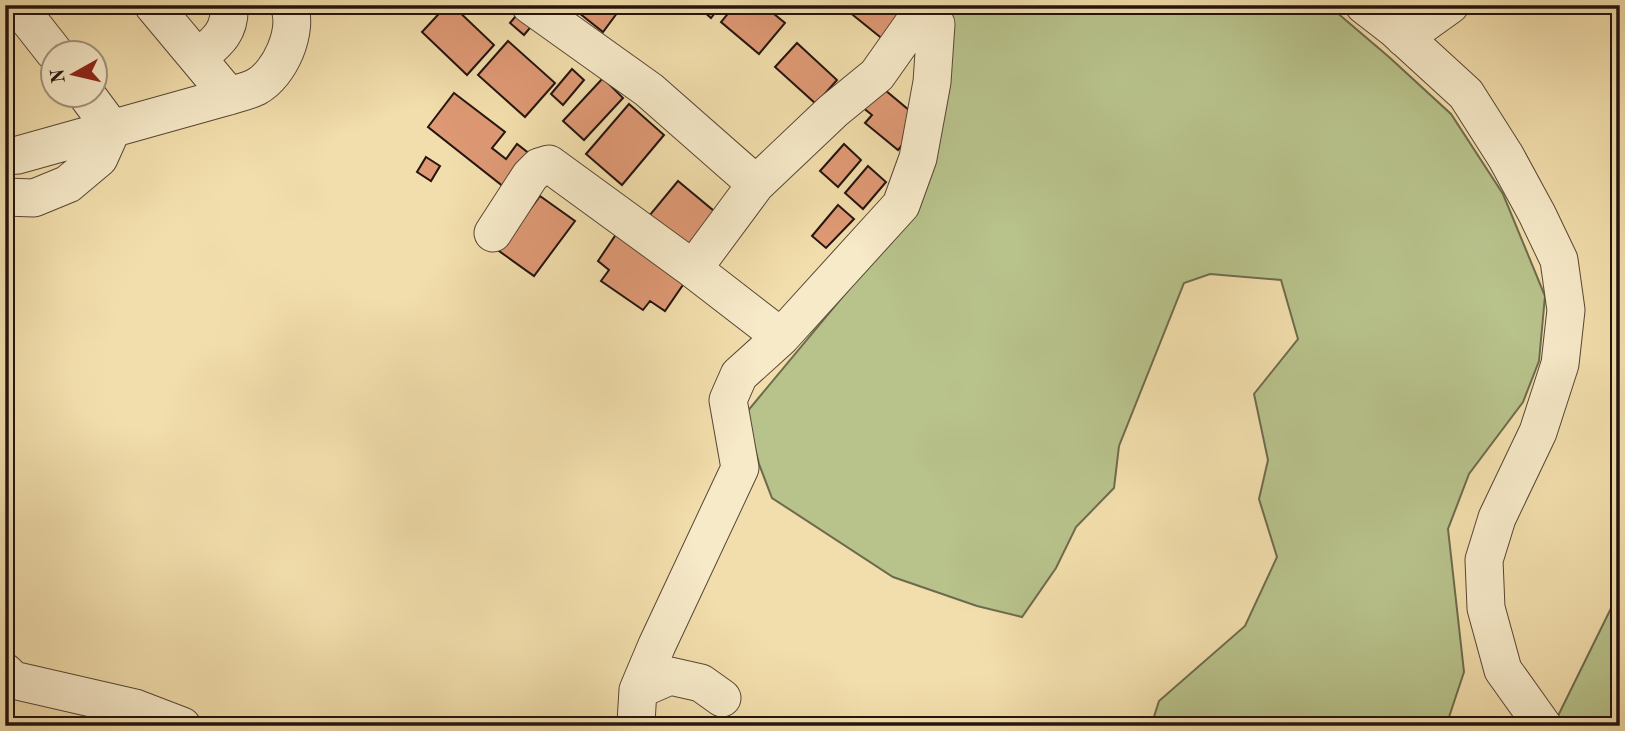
<svg xmlns="http://www.w3.org/2000/svg" width="1625" height="731" viewBox="0 0 1625 731" font-family="'Old Standard TT',serif">
<style>
.green{fill:#b8c28b;stroke:#6e6b4d;stroke-width:2}
.building{fill:#df9975;stroke:#23140f;stroke-width:2}
.lines{fill:none;stroke-linecap:round;stroke-linejoin:round}
.minor-casing{stroke:#574636;stroke-width:39}
.minor{stroke:#f7eac9;stroke-width:37}
</style>
<rect width="100%" height="100%" fill="#f2deac"/>
<filter id="stains"><feTurbulence type="fractalNoise" baseFrequency=".00286" numOctaves="4"/><feColorMatrix values="0 0 0 0 .2 0 0 0 0 .09 0 0 0 0 .02 0 0 0 .5 -.17"/></filter>
<radialGradient id="worn" r=".72"><stop offset=".6" stop-color="#630" stop-opacity="0"/><stop offset="1" stop-color="#630" stop-opacity=".3"/></radialGradient>
<path class="green" d="M947,5H1328L1389,57L1451,114L1503,194L1545,296L1539,361L1523,402L1469,474L1448,529L1464,672L1446,726H1151L1159,701L1245,626L1277,557L1259,499L1268,460L1254,394L1298,339L1281,280L1210,274L1184,283L1119,446L1114,488L1076,527L1056,568L1022,617L977,606L893,577L772,498L759,464L746,413L919,205L950,17Z
M1620,590V726H1553Z"/>
<path class="building" d="M447,5H452L494,45L467,75L422,32Z
M525,5L540,16L524,35L510,23Z
M569,5H623L603,32Z
M696,5H721L711,18Z
M735,5H763L785,23L759,54L721,22Z
M844,5H909L890,45L843,7Z
M508,41L555,83L525,117L478,75Z
M797,43L837,80L816,104L775,67Z
M572,69L584,80L563,105L551,94Z
M603,78L623,98L584,140L563,121Z
M879,85L922,121L898,150L865,123L872,115L861,106Z
M454,93L505,132L492,148L506,159L517,144L535,158L509,191L428,127Z
M629,104L664,135L622,185L586,154Z
M844,144L861,160L838,187L820,171Z
M426,157L440,166L431,181L417,172Z
M868,166L886,182L863,209L845,193Z
M678,181L726,221L698,256L649,216Z
M540,196L575,221L534,276L499,251Z
M838,205L854,219L826,248L812,236Z
M619,230L687,279L665,311L650,301L643,310L601,281L609,270L598,261Z"/>
<g class="lines">
<defs>
<path id="minor" d="M17,5L54,52
M153,5L229,96
M530,5L649,90L756,184
M1364,5L1395,29L1466,94L1506,157L1537,214L1559,260L1566,310L1560,364L1538,432L1497,518L1484,560L1486,608L1503,670L1543,726
M1404,38L1450,5
M198,58C217,42 231,32 229,5
M5,156L18,155L229,96C238,93 248,91 256,87C280,74 299,31 289,5
M5,197L34,198L68,184L99,158L112,129L86,94
M493,233L530,176L539,167L549,164L693,269L781,337L739,375L728,400L740,468L657,645L638,690L636,722L634,726
M693,269L756,184L833,111L877,75L918,17L924,5
M781,337L901,205L918,158L932,82L936,24L918,17
M5,672L13,680L135,708L182,726
M638,690L670,676L701,683L722,698"/>
</defs>
<use href="#minor" class="minor-casing"/>
<use href="#minor" class="minor"/>
</g>
<rect width="1625" height="731" fill="none" stroke="#f2deac" stroke-width="28"/>
<rect x="7" y="7" width="1611" height="717" fill="none" stroke="#23140f" stroke-width="3.5"/>
<rect x="14" y="14" width="1597" height="703" fill="none" stroke="#23140f" stroke-width="2"/>
<g transform="translate(74 74) rotate(262)"><circle r="33" fill="#f7eac9" stroke="#a2947f" stroke-width="2"/>
<path d="M0-5L12 26L0 18L-12 26Z" fill="#8f2418"/>
<text y="-10" font-size="19" font-weight="bold" text-anchor="middle" fill="#23140f">N</text>
</g>
<rect width="100%" height="100%" filter="url(#stains)"/>
<rect width="100%" height="100%" fill="url(#worn)"/>
</svg>
